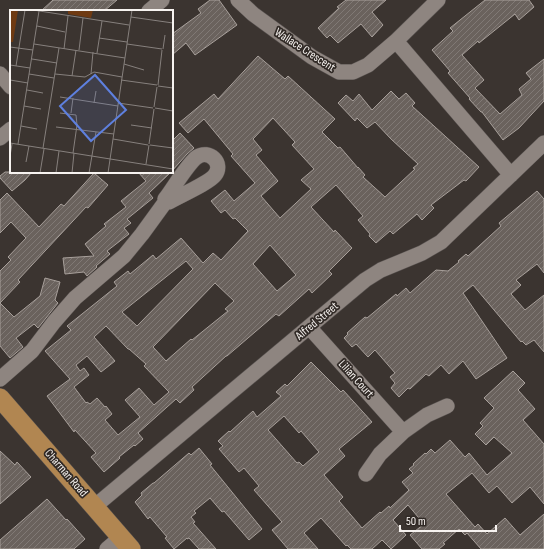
<svg xmlns="http://www.w3.org/2000/svg" width="544" height="549" viewBox="0 0 544 549" font-family="'Sofia Sans Condensed',sans-serif">
<style>
.building{fill:url(#building-hatch);stroke:#a8a09b;fill-rule:evenodd}
.lines{fill:none;stroke-linecap:round;stroke-linejoin:round}
.minor-casing{stroke:#595350;stroke-width:16}
.major-casing{stroke:#595350;stroke-width:20}
.minor{stroke:#8e8580;stroke-width:15}
.major{stroke:#b18651;stroke-width:19}
.labels{text-anchor:middle;dominant-baseline:central;stroke-width:3.5;stroke-linejoin:round;paint-order:stroke}
.street-label{font-size:12px;fill:#f7f3f0;stroke:#312a26}
.inset-road{fill:none;stroke:#86807d;stroke-width:1}
.view{fill:#5e80df;fill-opacity:0.15;stroke:#5e80df;stroke-width:2}
.inset-edge{fill:none;stroke:#f7f3f0;stroke-width:2}
</style>
<defs>
<pattern id="building-hatch" width="6" height="6" patternUnits="userSpaceOnUse"><rect width="6" height="6" fill="#6a625d"/><path d="M-1 1l2-2M0 6l6-6M5 7l2-2" fill="none" stroke="#807975"/></pattern>
</defs>
<rect width="100%" height="100%" fill="#3b3430"/>
<path class="building" d="M53,0H117L104,11H41Z
M210,0H219L237,25L195,55L186,43L172,55V34L201,13L198,9Z
M346,0H386L372,12L383,25L372,37L361,24L338,43L330,35L327,38L318,28L339,8L337,7Z
M485,0H529L534,7L519,20L515,14L479,43L478,41L462,55L484,80L475,88L500,114L522,95L519,89L531,79L526,73L544,59V101L519,128L503,140L482,112H481L469,99L470,98L448,73L450,71L432,50L453,31L450,28Z
M258,56L285,79L288,76L335,119L322,132L338,148L340,147L358,168V167L365,175L363,177L385,197L415,169L413,168L418,164L391,139L375,122L367,128L357,118L355,121L338,103L346,95L353,101L359,94L372,110L391,91L399,99L406,93L415,103L412,106L479,167L466,181L464,180L431,205L434,208L422,220L417,214L393,234L390,231L376,243L369,236L370,234L358,220L363,216L336,185L311,207L334,232L335,230L352,248L329,271L332,274L312,293L309,289L279,316L276,314L227,356H226L192,387L194,390L180,403L176,399L138,433L143,439L135,446L134,445L119,457L120,458L104,472L91,457L96,453L75,430L74,432L47,396L70,379L45,351L71,330L67,326L117,286L114,282L128,271L130,274L153,255L156,259L181,238L203,263L213,253L221,260L248,231L235,218L233,219L225,210L221,213L211,201L225,190L234,201L255,183L231,156L233,154L204,119L188,133L179,123L214,94L218,99ZM273,118L295,142L292,145L314,169L301,180L311,189L280,218L261,196L278,181L256,155L262,150L253,139ZM270,245L296,275L277,291L253,264ZM186,261L193,269L137,326L122,312ZM215,283L234,301L225,309L228,311L192,340L191,339L166,361L153,347ZM106,326L128,349H129L146,364L144,366L169,392L154,405L139,388L125,400L140,417L118,435L105,420L112,414L106,406L105,407L97,398L90,404L87,402L86,403L74,387L89,375L84,368L80,371L76,365L87,356L101,372L115,361L94,337Z
M180,133L194,148L187,154L172,171V141Z
M5,172H32L25,180L12,191L0,178V176Z
M138,172H171L149,193L153,198L127,219L131,223L124,228L129,234L107,251L110,254L96,266L97,267L87,276L84,272L65,274L63,258L94,256L85,244L106,226L104,224L126,207L121,201L146,181Z
M94,173L108,185L88,208L86,207L18,280L20,282L0,303L14,317L40,296L45,278L60,282L55,300L58,303L38,328L34,324L16,338L23,347L10,358L0,346V271L11,260L8,257L26,238L11,222L0,233V200L7,193L39,227L61,204L64,206Z
M537,191L544,199V273L537,264L516,280L521,285L511,294L525,310L544,295V352L534,340L526,345L522,341L521,342L473,285L463,293L507,358L476,379L463,361L449,374L441,365L429,376L426,374L410,389L408,388L399,397L391,388L395,383L390,377L395,373L375,350L368,357L356,344L352,347L344,338L348,334L347,333L365,317L367,318L396,294L397,296L406,288L410,293L436,270L448,271L459,262L458,261L466,254L468,256L501,226L499,223Z
M311,362L341,392L343,390L372,422L339,449L345,456L324,475L343,497L339,501L362,528L380,512L381,513L389,506L390,508L409,490L402,482L413,473L409,469L414,465L413,464L425,453L426,454L431,449L435,453L450,440L465,457L469,453L487,475L512,453L494,437L486,445L475,434L483,426L480,423L494,408L484,398L513,371L525,383L518,390L535,409L523,420L544,444V504L530,487L512,503L497,486L489,493L472,473L446,494L475,527L478,524L487,534L505,518L520,535L544,514V549H481L467,533L465,535L459,529L443,543L445,544L439,549H422L410,535L424,524L408,505L393,520L406,535L391,549L382,540L372,549H351L347,545L346,546L321,518L304,533L318,549H288L272,530L282,522L254,490L259,486L244,468L239,472L219,449L223,446L218,441L229,431L230,432L253,411L257,417L281,396L276,392L285,384L287,386ZM284,416L299,433L301,431L319,452L303,466L299,462L297,463L268,430Z
M199,448L212,464L210,465L262,529L249,540L224,511L222,512L210,498L194,511L196,513L191,517L195,522L193,523L216,549H199L189,538L187,539V538L174,549L165,538L167,537L150,517L148,519L135,502L142,495L141,493L153,483H154L189,453L191,455Z
M0,451L15,465L17,462L31,477L0,504Z
M47,499L66,520L67,519L85,539L74,549H0V540Z"/>
<g class="lines">
<defs>
<path id="minor" d="M238,0L253,14L312,57L339,72H353L368,65L396,41L438,0
M149,11L162,0
M396,41L511,175
M0,74L11,87
M0,138L11,129
M309,327L403,432
M0,379L32,351L54,322L75,298L124,256L142,234L166,201L165,199C173,189 188,163 197,157C209,149 224,163 215,175C209,183 179,196 169,202L166,201
M366,474L380,454L403,432L427,415L447,406
M94,507L365,280L381,270L422,253L441,242L544,143
M107,549L121,537"/>
<path id="major" d="M0,398L131,549"/>
</defs>
<use href="#minor" class="minor-casing"/>
<use href="#major" class="major-casing"/>
<use href="#minor" class="minor"/>
<use href="#major" class="major"/>
</g>
<g class="labels">
<g class="street-label">
<text transform="translate(305 50) rotate(33)">Wallace Crescent</text>
<text transform="translate(317 321) rotate(-40)">Alfred Street</text>
<text transform="translate(356 379) rotate(48)">Lilian Court</text>
<text transform="translate(66 473) rotate(49)">Charman Road</text>
</g>
</g>
<g transform="translate(10 10)">
<rect width="163" height="163" fill="#3b3430"/>
<path d="M0,0H8L3,32H0Z" fill="#6f3a12"/>
<path d="M58,0H83L81,8L58,4Z" fill="#6f3a12"/>
<path class="inset-road" d="M23,0L119,15M121,7L163,13M27,16L55,22M89,28L117,32M24,34L115,48M117,34L152,39M0,37L23,40M54,39L58,6M153,39L155,25M69,40L73,8M87,43L92,11M22,49L47,53M114,54L134,60M0,55L20,58M6,56L15,0M19,64L44,68M45,64L75,67L84,62L112,67M81,64L83,42M62,66L66,40M0,70L18,73M111,70L147,75M148,75L152,40M148,76L163,78M17,80L33,83M50,87L108,96M84,93L86,81M108,93L143,98M14,96L31,99M144,97L147,77M145,98L163,101M50,103L66,105L67,115L63,143M61,103L63,88M121,115L142,118M11,116L27,119M46,117L104,124M103,129L138,135M0,133L163,159M8,134L29,1M139,134L144,99M140,135L163,138M33,138L49,38M0,146L2,134M16,152L19,136M136,154L139,135M30,163L34,139M46,163L49,141M62,163L64,143M79,163L86,122M98,163L122,0"/>
<path class="view" d="M85,65L116,100L81,131L50,96Z"/>
<rect width="163" height="163" class="inset-edge"/>
</g>
<path d="M400 525v6h96v-6" fill="none" stroke="#f7f3f0" stroke-width="2"/>
<text x="406" y="525" font-size="12" fill="#f7f3f0" stroke="#312a26" stroke-width="3" paint-order="stroke">50 m</text>
</svg>
